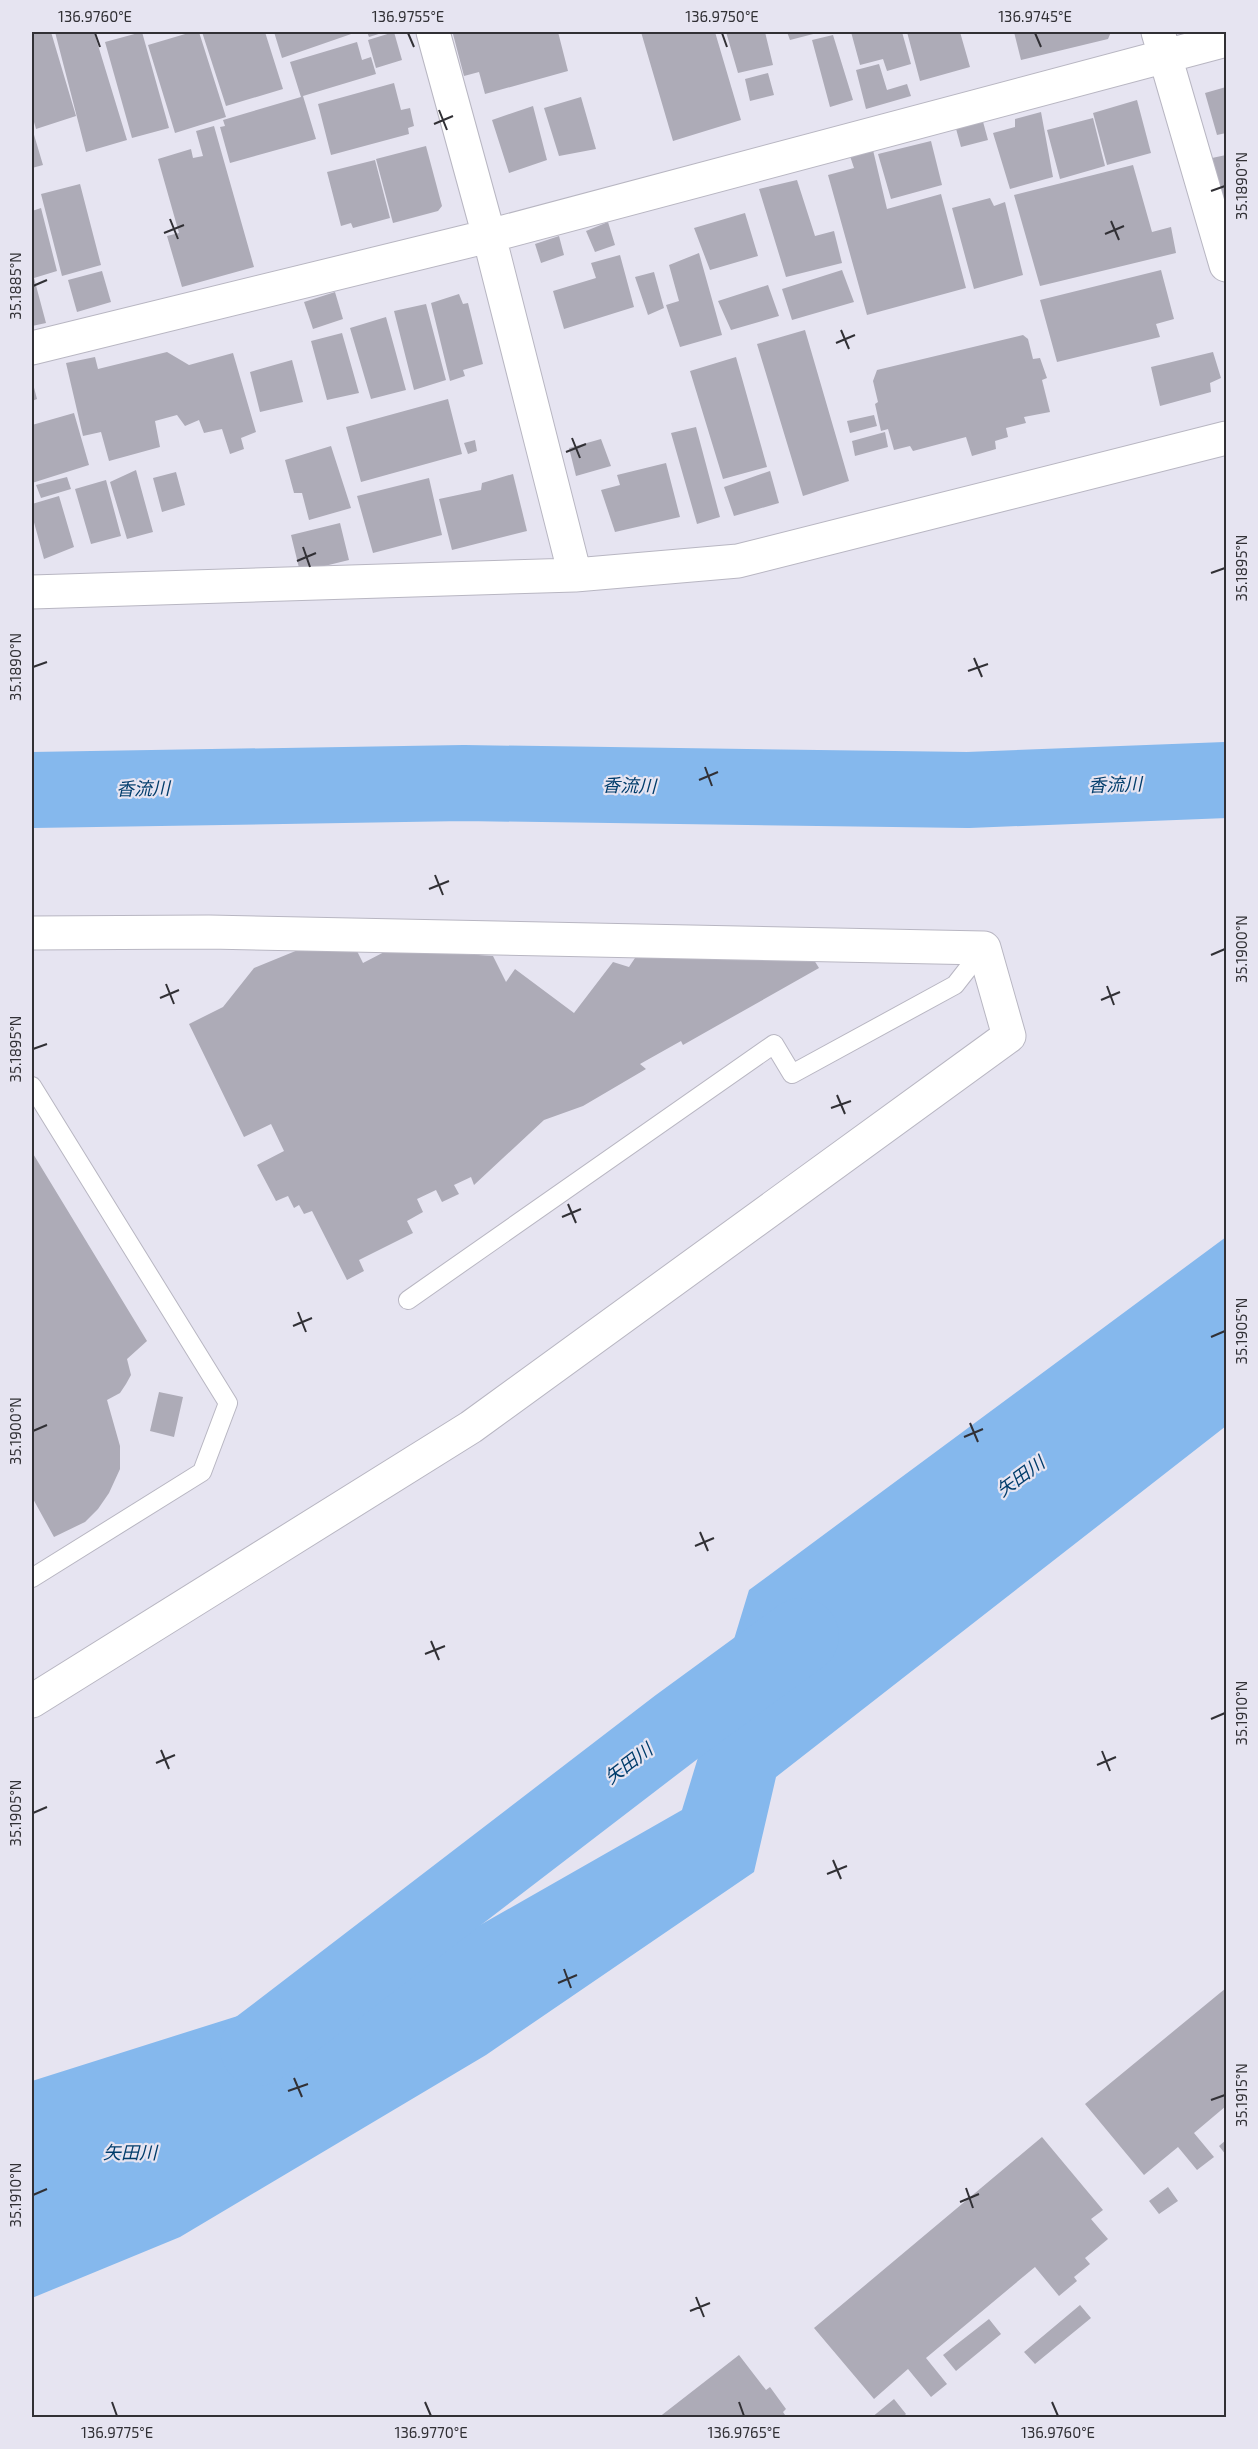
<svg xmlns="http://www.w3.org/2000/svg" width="1258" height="2449" viewBox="0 0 1258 2449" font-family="'Exo 2','Noto Sans JP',sans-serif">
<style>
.water{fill:#85b8ed}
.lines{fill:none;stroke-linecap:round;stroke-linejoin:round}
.river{stroke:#85b8ed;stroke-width:76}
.building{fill:#adabb7}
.lane-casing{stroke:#b8b6c2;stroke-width:20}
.street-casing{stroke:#b8b6c2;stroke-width:35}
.lane{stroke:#fff;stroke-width:18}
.street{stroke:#fff;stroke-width:33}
.ticks{fill:none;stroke:#313035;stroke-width:2}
.labels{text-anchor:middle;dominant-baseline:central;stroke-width:4.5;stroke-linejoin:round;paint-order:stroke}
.water-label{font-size:18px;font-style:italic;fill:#003c6b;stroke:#e6e4f1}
.neatline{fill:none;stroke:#313035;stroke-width:2}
.ticks-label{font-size:15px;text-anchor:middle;fill:#313035}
</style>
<rect width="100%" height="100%" fill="#e6e4f1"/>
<path class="water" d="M1226,1237V1426L776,1777L754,1872L486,2055L180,2237L32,2298V2081L424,1957L682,1810L749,1590Z"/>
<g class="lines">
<path class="river" d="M32,790L464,783L968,790L1226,780
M258,2048L678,1726L801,1636"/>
</g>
<path class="building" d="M36,32H51L76,116L36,129L32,115V33Z
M55,32H94L127,140L86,152Z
M142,32L169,128L132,138L105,42Z
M192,32H199L226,117L175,133L148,45Z
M202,32H265L283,89L226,106Z
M274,32H357L282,58Z
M367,32H385L369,37Z
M394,32L402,60L376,68L368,40Z
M464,32H558L568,71L485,94L479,72L464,76L453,34Z
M641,32H715L741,120L673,141Z
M726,32H765L773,65L738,73Z
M787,32H821L790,40Z
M851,32H902L911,64L887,71L883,59L860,65Z
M907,32H960L970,67L920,81Z
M1014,32H1111L1108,39L1021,60Z
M833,35L853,100L830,107L812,40Z
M357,42L362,60L371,57L376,74L303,96L316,139L230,163L220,127L225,126L223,120L301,97L290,62Z
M879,64L887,90L907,84L911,96L866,109L856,70Z
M768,73L774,95L750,101L745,79Z
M394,83L401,110L410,108L414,126L408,128L409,134L331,155L318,104Z
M1226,87V133L1217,135L1205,93Z
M581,97L596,149L559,156L544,108Z
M1137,100L1151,153L1107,165L1093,113Z
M533,106L547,160L509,173L492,120Z
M1041,112L1053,177L1010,189L993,133L1015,127V119Z
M982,118L988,140L961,147L955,125Z
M1093,118L1105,166L1060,179L1047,130Z
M214,126L254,267L182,287L167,236L179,233L158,159L191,149L193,158L203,156L196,131Z
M32,128L43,165L32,168Z
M931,141L942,185L891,199L878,154Z
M426,146L442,206L438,211L393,223L376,159Z
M873,150L887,209L941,194L966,288L867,315L828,175L854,168L850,156Z
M1226,155V215L1212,158Z
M375,160L390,218L353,228L351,223L341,226L327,172Z
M1133,165L1152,232L1171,227L1176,253L1040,286L1014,195Z
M797,180L815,236L834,231L842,263L786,277L759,189Z
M80,184L101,265L62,276L41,194Z
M990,198L994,206L1005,202L1023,275L974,289L952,208Z
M41,208L57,271L34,278L46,323L32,326V211Z
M745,213L758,256L710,270L694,228Z
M608,222L615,245L595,252L586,231Z
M559,236L564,255L541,263L535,244Z
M699,253L722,335L680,347L666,305L679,301L669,265Z
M620,255L634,307L564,329L553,291L596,278L591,263Z
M842,270L854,302L792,320L782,289Z
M1161,270L1174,319L1156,324L1160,337L1057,362L1040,300Z
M102,271L111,302L77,312L68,280Z
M654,272L664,308L648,315L635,277Z
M768,285L779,316L731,330L718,301Z
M335,292L343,319L313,329L304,302Z
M459,294L463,304L468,303L483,364L463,370L465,376L450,381L431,303Z
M426,304L446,380L414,390L394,311Z
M386,317L406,390L371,399L350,328Z
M805,330L849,481L803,496L757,344Z
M342,333L359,393L327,400L311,341Z
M1023,335L1028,339L1033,359L1040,358L1047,378L1042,380L1050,412L1024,417L1026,423L1006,428L1008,437L995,441L996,449L972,456L966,437L913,451L910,446L894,450L888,429L881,431L875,404L878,402L873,381L877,370Z
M167,352L189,365L233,353L256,432L241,438L244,449L230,454L222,429L204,433L199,420L185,426L177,415L155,421L160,447L109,461L101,432L83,436L66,363L95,357L98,369Z
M1213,352L1221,378L1210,383L1211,392L1160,406L1151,367Z
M736,357L767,467L723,479L690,371Z
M292,360L303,402L260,412L250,372Z
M32,380L37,399L32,401Z
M448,399L462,454L361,482L346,427Z
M74,413L89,465L32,483V425Z
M874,415L877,426L850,433L847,421Z
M696,427L720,517L697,524L671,433Z
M885,432L888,447L855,456L852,441Z
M601,439L611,466L576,476L569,448Z
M475,440L477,451L468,454L464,443Z
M331,446L351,508L309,520L302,493H294L285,460Z
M666,463L680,517L615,532L601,490L620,485L617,475Z
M136,470L153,532L127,539L110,482Z
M770,471L779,503L734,516L724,487Z
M176,472L185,505L162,512L153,478Z
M513,474L527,531L452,550L439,499L481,490L482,483Z
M67,477L71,489L41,498L36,485Z
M429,478L442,535L373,553L357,496Z
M106,480L121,536L91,544L75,489Z
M59,496L74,547L44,559L32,515V504Z
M340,523L349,560L300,572L291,535Z
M355,947L363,963L390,949L493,956L506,982L515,969L574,1013L613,962L629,967L637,955L814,960L819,968L683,1045L681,1041L640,1064L646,1069L583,1106L544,1120L474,1185L471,1177L454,1185L459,1194L442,1202L436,1190L417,1199L423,1212L407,1221L413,1233L359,1260L364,1271L347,1280L312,1211L304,1214L299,1205L294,1208L288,1196L276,1201L257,1165L284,1151L271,1124L244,1137L189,1024L223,1007L254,968L298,950Z
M32,1152L147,1341L127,1359L131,1375L126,1384L120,1393L107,1400L120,1446V1469L109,1493L98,1509L85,1522L54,1537L32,1497Z
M159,1392L183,1397L174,1437L150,1431Z
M1226,1988V2106L1194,2133L1214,2157L1197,2170L1178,2147L1144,2175L1085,2104Z
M1042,2137L1103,2210L1091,2219L1108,2239L1085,2258L1090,2264L1074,2277L1077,2281L1059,2296L1035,2267L926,2358L947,2384L931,2397L908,2369L874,2399L814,2328Z
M1226,2140V2155L1219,2146Z
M1168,2187L1178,2201L1159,2214L1149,2201Z
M1080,2305L1091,2318L1035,2364L1024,2352Z
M989,2319L1001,2334L956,2371L943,2355Z
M739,2355L766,2390L770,2387L786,2409L783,2412L787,2418H658Z
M894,2399L906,2414L902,2418H871Z"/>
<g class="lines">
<defs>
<path id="lane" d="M32,1086L228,1403L202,1472L32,1578
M408,1300L774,1044L792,1074L955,985L984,948"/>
<path id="street" d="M433,32L489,236L575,575
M1158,32L1226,265
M32,348L489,236L1226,40
M32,592L575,575L738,561L1226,438
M32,933L209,932L984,948L1009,1036L471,1427L32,1701"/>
</defs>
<use href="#lane" class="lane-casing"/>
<use href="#street" class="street-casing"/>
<use href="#lane" class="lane"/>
<use href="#street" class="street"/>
</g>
<path class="ticks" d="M95,33L100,47M408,33L414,47M722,33L727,47M1035,33L1041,47M439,110L447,130M434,124L453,116M1211,191L1225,186M170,219L178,239M1111,221L1119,240M164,233L184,225M1105,234L1124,226M33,286L47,280M841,330L849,349M836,343L855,335M572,438L580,458M566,452L586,444M303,547L310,567M297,561L316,553M1211,573L1225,568M974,658L982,677M33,667L47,662M968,671L988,664M705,767L712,786M699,780L718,772M435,875L443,895M429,889L449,881M1211,955L1225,949M166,984L174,1004M1107,986L1114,1005M160,998L179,990M1101,1000L1120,992M33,1049L47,1044M837,1095L845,1114M831,1108L851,1101M568,1204L576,1223M562,1217L581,1209M298,1312L306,1332M293,1326L312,1318M1211,1337L1225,1331M970,1423L978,1442M33,1431L47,1425M964,1437L983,1429M700,1532L708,1551M695,1546L714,1538M431,1641L439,1660M425,1654L445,1646M1211,1719L1225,1713M161,1750L169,1769M1102,1751L1110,1771M156,1763L175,1755M1097,1765L1116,1757M33,1813L47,1807M833,1860L841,1879M827,1874L847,1866M564,1969L571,1988M558,1983L577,1975M294,2078L302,2097M288,2091L308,2084M1211,2100L1225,2095M966,2188L973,2208M33,2195L47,2189M960,2202L979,2194M696,2297L704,2317M690,2311L710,2303M112,2402L117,2416M425,2402L431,2416M739,2402L744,2416M1052,2402L1058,2416"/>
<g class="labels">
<g class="water-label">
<text transform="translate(1115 784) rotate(-2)">香流川</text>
<text transform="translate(629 785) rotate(1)">香流川</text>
<text transform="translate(143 788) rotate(-1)">香流川</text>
<text transform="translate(1020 1476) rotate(-36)">矢田川</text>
<text transform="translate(628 1763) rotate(-37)">矢田川</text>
<text x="130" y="2152">矢田川</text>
</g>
</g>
<rect width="1258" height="2449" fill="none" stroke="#e6e4f1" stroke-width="66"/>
<rect x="33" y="33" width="1192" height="2383" class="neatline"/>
<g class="ticks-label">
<text x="95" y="22">136.9760°E</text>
<text x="408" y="22">136.9755°E</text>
<text x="722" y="22">136.9750°E</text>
<text x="1035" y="22">136.9745°E</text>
<text transform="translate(1242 186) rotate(-90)" y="5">35.1890°N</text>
<text transform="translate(16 286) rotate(-90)" y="5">35.1885°N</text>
<text transform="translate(1242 568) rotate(-90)" y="5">35.1895°N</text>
<text transform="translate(16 667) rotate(-90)" y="5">35.1890°N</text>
<text transform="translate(1242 949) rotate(-90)" y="5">35.1900°N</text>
<text transform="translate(16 1049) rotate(-90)" y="5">35.1895°N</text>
<text transform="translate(1242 1331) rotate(-90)" y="5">35.1905°N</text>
<text transform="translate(16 1431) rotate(-90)" y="5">35.1900°N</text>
<text transform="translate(1242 1713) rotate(-90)" y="5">35.1910°N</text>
<text transform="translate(16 1813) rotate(-90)" y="5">35.1905°N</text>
<text transform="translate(1242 2095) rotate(-90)" y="5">35.1915°N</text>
<text transform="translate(16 2195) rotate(-90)" y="5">35.1910°N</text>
<text x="117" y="2438">136.9775°E</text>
<text x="431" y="2438">136.9770°E</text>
<text x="744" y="2438">136.9765°E</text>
<text x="1058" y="2438">136.9760°E</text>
</g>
</svg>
